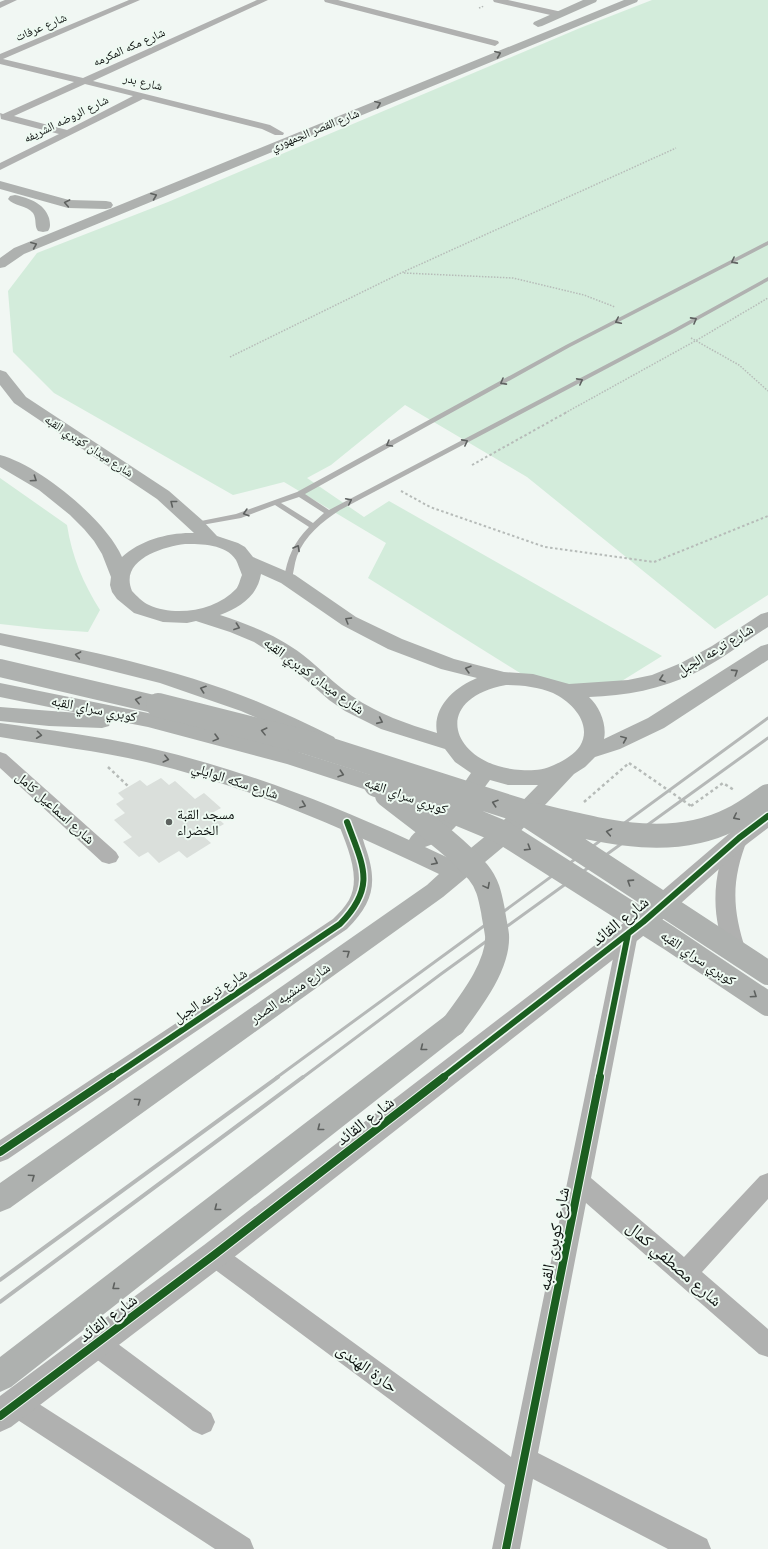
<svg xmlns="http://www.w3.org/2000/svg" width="768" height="1549" viewBox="0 0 768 1549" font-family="'Fira Sans','Noto Naskh Arabic',sans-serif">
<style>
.green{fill:#d3ecdb}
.building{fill:#dadfdb}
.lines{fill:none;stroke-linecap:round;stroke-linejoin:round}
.path-far2{stroke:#b6bbb8;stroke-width:1.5;stroke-dasharray:1.5 1.5;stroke-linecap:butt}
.path-far1{stroke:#b6bbb8;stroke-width:2;stroke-dasharray:2.5 2.5;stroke-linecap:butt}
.path{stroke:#b6bbb8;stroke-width:2.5;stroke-dasharray:3 3;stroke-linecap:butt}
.service{fill:#b0b1b0;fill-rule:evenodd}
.minor{fill:#b0b1b0;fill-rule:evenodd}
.tertiary{fill:#b0b1b0;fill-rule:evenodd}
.secondary{fill:#aeb1af;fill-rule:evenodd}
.rail-far1{stroke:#b5b8b7;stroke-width:3}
.rail{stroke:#b5b8b7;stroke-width:4}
.path-bridge{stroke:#b6bbb8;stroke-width:2.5;stroke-dasharray:3 3;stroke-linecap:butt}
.secondary-bridge-far1{stroke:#aeb1af;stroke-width:18}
.secondary-bridge{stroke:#aeb1af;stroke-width:24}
.cycleway-far1-casing{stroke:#eefaf2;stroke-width:9}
.cycleway-casing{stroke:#eefaf2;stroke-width:10}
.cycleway-far1{stroke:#1b5e20;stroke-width:6}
.cycleway{stroke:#1b5e20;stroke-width:8}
.oneway{stroke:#5e615f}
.oneway2{stroke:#5e6160}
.poi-dot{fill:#5d625f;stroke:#eefaf2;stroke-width:1.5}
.labels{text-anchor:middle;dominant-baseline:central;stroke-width:4;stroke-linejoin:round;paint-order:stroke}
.far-street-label{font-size:12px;fill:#0d110f;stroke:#eefaf2}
.street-label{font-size:14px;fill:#0d110f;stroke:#eefaf2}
.poi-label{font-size:14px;fill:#0d110f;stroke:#eefaf2;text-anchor:start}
.near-street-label{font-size:17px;fill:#0d110f;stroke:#eefaf2}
</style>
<rect width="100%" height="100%" fill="#f1f7f3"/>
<path class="green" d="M652,0H768V595L715,629L527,477L405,405L331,465L307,478L364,517L389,501L662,656L604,692L533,681L368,578L386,543L284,482L233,495L54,393L13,352L8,291L37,253L168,202L580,28Z
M0,478L67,525C72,557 83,583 100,610L88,632L45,629L0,624Z"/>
<path class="building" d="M161,778L169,785L175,781L195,799L204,793L221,808L212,813L224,824L203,836L211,843L187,858L179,851L159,863L148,852L139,857L123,842L132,837L114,820L125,813L116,804L124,799L118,793L140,780L147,786Z"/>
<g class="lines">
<path class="path-far2" d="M479,8L484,6
M404,273L513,278L584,295L615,307
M691,338L739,365L768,391
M230,357L401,273L676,148
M565,413L697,340L768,298"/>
<path class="path-far1" d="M472,465L567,412
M401,491L430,507L545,547L654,562L768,516"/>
<path class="path" d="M108,767L129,787
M584,802L629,763
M691,806L723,783L734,790"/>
<path class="service" d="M768,241V245L570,347L305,494L329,510L672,330L768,277V281L676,332L340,510C322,522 305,535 297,556C294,564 294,573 291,581H285L284,579C287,558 294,542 309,527L275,505L241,518L196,526L192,524L196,522L236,514L297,492L566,345ZM299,497L324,513L313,523L281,503Z"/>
<path class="minor" d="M5,0H17L0,8V2Z
M129,0H140L3,59L83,78L257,0H268L93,81L270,125L284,133L283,135H275L262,129L143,99L0,170V163L59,134L1,119L0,113L3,114L74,82L0,64V54ZM85,84L133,96L67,130L14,116Z
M324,0H338L498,41L499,43L495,46L325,2Z
M493,0H508L562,12L563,14L559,17L494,2Z
M0,752L6,754L116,852L119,857L116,862L109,864L102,862L0,768Z
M347,815L354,817C359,826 362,836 365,846C378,882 374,902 347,929L8,1159L0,1162V1140L333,919C339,913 345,907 349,900C362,876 346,845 338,822L340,817Z
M739,831L746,833L748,838C731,880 732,909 746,951L743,957L736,959L729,957C709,918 712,870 732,833Z
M628,926L635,928L638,934L591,1178L684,1257L760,1176L768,1173V1199L702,1272L768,1329V1357L759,1354L586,1203L538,1453L707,1539L711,1549H668L533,1479L520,1549H492L505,1485L206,1263L202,1255L206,1247L214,1244L222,1247L511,1457L618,934L621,928Z
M97,1332L106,1335L211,1413L215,1422L211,1431L202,1435L193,1431L88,1353L84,1344L88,1335Z
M16,1391L25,1395L250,1539L254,1549H215L7,1413L3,1404L7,1395Z"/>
<path class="tertiary" d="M768,808V828L747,844L652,929L224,1265L11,1427L0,1432V1396L204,1245L634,915L731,832L760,810Z"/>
<path class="secondary" d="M583,0H597L596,2L542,26L538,27L533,24L534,22Z
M624,0H638L637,2L24,254L5,267L0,268V258L14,248Z
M0,181L69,200L106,201L111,202L113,205L111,208L106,209L68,208L0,189Z
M15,195C29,198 44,203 49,218C50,223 51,227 48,231L43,232L38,231C34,226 37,219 33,213C27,205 13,206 8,199L10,196Z
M0,370L6,372L26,397L169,491L202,520L217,536L238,543L245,547L253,557L295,575L356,617L402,639L454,659L504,672L533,674L569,684L628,680L652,675L681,663L712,646L761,614L768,612V627C744,642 721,660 695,673C662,689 625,696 589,697C600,707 607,725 604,739L648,718L761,646L768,644V660L664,728L620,749L595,757L585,767L574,774L515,837L443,897L10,1208L0,1212V1183L427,885L439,874C345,829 248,786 146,762C98,751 49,745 0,737V723C49,730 98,736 146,747C237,768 324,801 409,840C413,831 429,824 438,816C451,803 461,788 471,773L455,762L445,749L381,729L345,711L329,700L287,663L254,642L230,632L196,621L187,623L163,622L134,613L117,599L112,592L110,585L111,577L102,554L94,541L84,529L70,515L39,490L0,467V455C39,465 106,520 122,557C140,540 170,532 194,533L157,499L14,403L0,385ZM185,544C201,544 226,544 236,560C238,564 240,570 242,575C240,579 239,586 236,589C216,611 175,617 149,605C142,602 137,596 132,591C119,560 162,547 185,544ZM261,574L281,583L342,625L388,649L441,669L477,678C455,687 432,707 437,733C407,724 378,714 352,696C334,684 320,668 303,655C279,636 250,625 220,615C240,607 257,597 261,574ZM506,685C522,685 538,687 553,693C572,702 593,724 580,746C574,755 563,761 554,765C544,770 531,771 521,770C453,766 427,700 506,685ZM490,780L508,785H538L499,825L455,861L425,847C455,838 472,804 490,780Z
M0,633C86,650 174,668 256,701C282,712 308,724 334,737L337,742L334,747L326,749L318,747L280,728L241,711L160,683L84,664L0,645Z
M0,683L148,713L292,750L384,779L387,785L384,791L376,793L287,764L148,727L112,720L109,726L102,728L49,726L0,721V707L78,713L0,697Z
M454,1013L463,1016L467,1024L463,1032L11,1387L0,1392V1357L445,1016Z"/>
<path class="rail-far1" d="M276,1078L768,718
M302,1078L441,974L768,738"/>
<path class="rail" d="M0,1280L278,1077
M0,1302L303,1077"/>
<path class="path-bridge" d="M629,763L691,806"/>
<path class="secondary-bridge-far1" d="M0,668L162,706"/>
<path class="secondary-bridge" d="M158,705L306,742L519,810L768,973
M376,785L449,810L502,832L669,938L768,1004
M387,795C416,818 454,844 478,872C488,884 490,896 493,911C494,919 496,927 497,935C499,965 471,1001 454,1024
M535,815C599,830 669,851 732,819C745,813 756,804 768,796"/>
<defs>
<path id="cycleway-far1" d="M111,1078L340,924C377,886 363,866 347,822
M442,1078L643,922L739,838L768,816
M599,1078L628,934"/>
<path id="cycleway" d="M0,1152L112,1077
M0,1416L214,1255L444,1077
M506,1549L600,1077"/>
</defs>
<use href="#cycleway-far1" class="cycleway-far1-casing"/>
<use href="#cycleway" class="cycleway-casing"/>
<use href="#cycleway-far1" class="cycleway-far1"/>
<use href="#cycleway" class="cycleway"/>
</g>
<defs><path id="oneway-chevron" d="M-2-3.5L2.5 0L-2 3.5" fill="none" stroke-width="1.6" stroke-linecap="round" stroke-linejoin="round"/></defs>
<g class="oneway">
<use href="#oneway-chevron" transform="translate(498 54) rotate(-22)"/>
<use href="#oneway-chevron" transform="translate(378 104) rotate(-22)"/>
<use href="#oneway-chevron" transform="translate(154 196) rotate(-22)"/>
<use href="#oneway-chevron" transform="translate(67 203) rotate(-169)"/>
<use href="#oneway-chevron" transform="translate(34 245) rotate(-23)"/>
<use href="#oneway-chevron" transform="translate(34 479) rotate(34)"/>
<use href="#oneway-chevron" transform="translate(173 503) rotate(-142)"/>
<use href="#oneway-chevron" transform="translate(348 620) rotate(-149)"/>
<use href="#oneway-chevron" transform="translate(237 627) rotate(20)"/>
<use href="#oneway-chevron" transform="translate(78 655) rotate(-169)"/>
<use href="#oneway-chevron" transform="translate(468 669) rotate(-164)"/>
<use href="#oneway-chevron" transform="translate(735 672) rotate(-33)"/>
<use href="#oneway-chevron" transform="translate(662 679) rotate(161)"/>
<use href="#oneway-chevron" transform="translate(203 689) rotate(-161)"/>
<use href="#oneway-chevron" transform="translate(138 700) rotate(-166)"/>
<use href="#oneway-chevron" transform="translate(380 721) rotate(24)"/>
<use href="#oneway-chevron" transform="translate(264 731) rotate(-166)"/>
<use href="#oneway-chevron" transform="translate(39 735) rotate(7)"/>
<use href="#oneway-chevron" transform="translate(216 738) rotate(15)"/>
<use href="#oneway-chevron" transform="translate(624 739) rotate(-23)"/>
<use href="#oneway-chevron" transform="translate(166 759) rotate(14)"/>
<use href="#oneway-chevron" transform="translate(341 774) rotate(18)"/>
<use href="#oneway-chevron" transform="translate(495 803) rotate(-162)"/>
<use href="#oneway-chevron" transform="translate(303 805) rotate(21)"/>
<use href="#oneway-chevron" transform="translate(736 817) rotate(154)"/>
<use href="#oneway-chevron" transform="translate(609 832) rotate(-169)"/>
<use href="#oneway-chevron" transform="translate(528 848) rotate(32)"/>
<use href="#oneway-chevron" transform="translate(435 862) rotate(26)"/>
<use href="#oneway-chevron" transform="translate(630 882) rotate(-147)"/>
<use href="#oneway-chevron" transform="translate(487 886) rotate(62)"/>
<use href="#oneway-chevron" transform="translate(347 953) rotate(-35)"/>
<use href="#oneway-chevron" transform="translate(754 995) rotate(34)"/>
<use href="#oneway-chevron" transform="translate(423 1048) rotate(142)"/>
<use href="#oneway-chevron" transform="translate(138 1101) rotate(-35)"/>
<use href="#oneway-chevron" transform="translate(320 1128) rotate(142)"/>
<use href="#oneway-chevron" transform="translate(32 1177) rotate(-35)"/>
<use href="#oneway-chevron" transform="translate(217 1208) rotate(142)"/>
<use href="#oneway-chevron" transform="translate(115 1287) rotate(142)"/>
</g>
<g class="oneway2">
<use href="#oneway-chevron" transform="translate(734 261) rotate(152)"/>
<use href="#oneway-chevron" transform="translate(694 320) rotate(-29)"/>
<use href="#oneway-chevron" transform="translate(618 321) rotate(154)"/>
<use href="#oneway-chevron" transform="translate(580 381) rotate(-28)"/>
<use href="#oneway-chevron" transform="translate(503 382) rotate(151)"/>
<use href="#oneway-chevron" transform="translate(465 442) rotate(-28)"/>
<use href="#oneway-chevron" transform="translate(389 444) rotate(150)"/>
<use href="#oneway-chevron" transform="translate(349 501) rotate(-26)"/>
<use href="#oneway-chevron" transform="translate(246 513) rotate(164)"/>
<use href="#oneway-chevron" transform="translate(297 548) rotate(-61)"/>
</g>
<circle class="poi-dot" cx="169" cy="822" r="4"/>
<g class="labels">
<g class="far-street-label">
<text transform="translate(41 27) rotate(-23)">شارع عرفات</text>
<text transform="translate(129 47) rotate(-24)">شارع مكه المكرمه</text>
<text transform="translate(143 82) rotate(13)">شارع بدر</text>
<text transform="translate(66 119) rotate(-26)">شارع الروضه الشريفه</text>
<text transform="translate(315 130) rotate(-22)">شارع القصر الجمهوري</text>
<text transform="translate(89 446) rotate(33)">شارع ميدان كوبري القبه</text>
</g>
<g class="street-label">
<text transform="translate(715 650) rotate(-31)">شارع ترعه الجبل</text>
<text transform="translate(314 676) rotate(36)">شارع ميدان كوبري القبه</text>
<text transform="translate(94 709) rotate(11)">كوبري سراي القبه</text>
<text transform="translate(235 781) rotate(18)">شارع سكه الوايلي</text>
<text transform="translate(406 796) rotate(19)">كوبري سراي القبه</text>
<text transform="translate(55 808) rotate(42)">شارع اسماعيل كامل</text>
<text transform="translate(698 958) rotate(34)">كوبري سراي القبه</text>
<text transform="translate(290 993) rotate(-35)">شارع منشيه الصدر</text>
<text transform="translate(210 996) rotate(-34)">شارع ترعه الجبل</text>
</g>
<g class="poi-label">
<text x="177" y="814">مسجد القبة<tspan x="177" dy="16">الخضراء</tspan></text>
</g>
<g class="near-street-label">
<text transform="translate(620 921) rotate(-39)">شارع القائد</text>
<text transform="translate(365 1121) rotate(-38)">شارع القائد</text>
<text transform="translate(554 1239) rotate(-79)">شارع كوبرى القبه</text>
<text transform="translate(674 1264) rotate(41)">شارع مصطفي كمال</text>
<text transform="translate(108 1318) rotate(-37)">شارع القائد</text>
<text transform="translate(367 1368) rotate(36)">حارة الهندى</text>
</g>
</g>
</svg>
